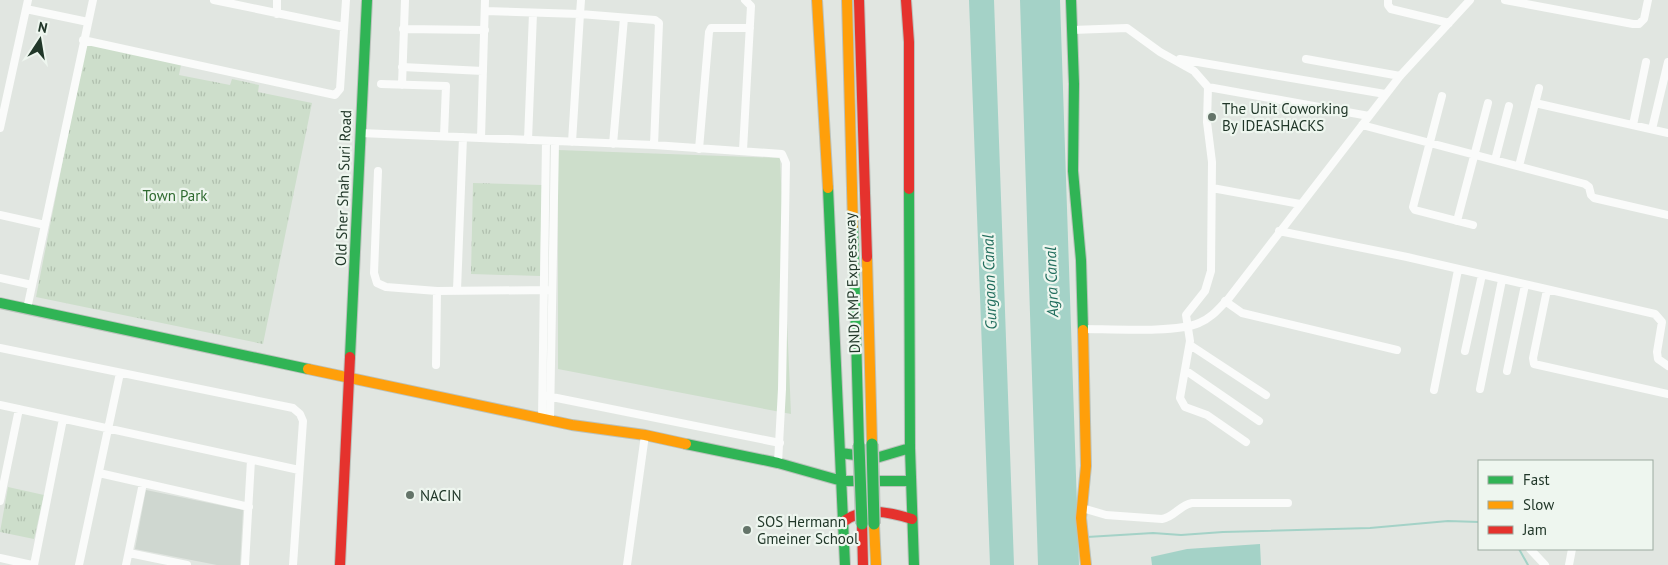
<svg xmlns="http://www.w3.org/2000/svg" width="1668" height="565" viewBox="0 0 1668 565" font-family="'PT Sans',sans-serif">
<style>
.built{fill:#cfd7d0}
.grass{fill:url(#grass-tufts)}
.garden{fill:#cddecb}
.water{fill:#a4d2c7}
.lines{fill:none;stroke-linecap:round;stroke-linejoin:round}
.stream{stroke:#a4d2c7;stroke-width:2}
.fast-casing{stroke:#bbc2bc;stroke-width:12}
.slow-casing{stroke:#bbc2bc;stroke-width:12}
.jam-casing{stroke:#bbc2bc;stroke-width:12}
.street{stroke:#fafbfa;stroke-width:8}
.fast{stroke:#30b455;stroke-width:10}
.slow{stroke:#ff9f0a;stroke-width:10}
.jam{stroke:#e5322d;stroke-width:10}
.fast-bridge-casing{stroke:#bcc3be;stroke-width:14;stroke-linecap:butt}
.fast-bridge{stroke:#30b455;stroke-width:11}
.poi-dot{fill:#647469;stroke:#eef6ef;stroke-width:2}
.labels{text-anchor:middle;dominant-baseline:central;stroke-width:4.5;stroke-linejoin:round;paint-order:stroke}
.poi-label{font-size:15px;fill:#213729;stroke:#eef6ef;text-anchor:start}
.street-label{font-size:15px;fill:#213729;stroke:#eef6ef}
.park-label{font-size:15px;fill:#2f6a30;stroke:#eef6ef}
.water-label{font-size:16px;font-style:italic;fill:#216d5d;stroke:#eef6ef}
</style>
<defs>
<pattern id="grass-tufts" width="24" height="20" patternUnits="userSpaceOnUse" patternTransform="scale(1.25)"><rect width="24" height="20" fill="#cddecb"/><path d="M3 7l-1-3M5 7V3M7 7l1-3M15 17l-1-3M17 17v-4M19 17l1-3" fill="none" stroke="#b0bfae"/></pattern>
</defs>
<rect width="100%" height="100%" fill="#e1e6e1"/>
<path class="built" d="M146,490L243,510L240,565H217L135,549Z"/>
<path class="grass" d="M86,43L181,65L179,75L230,85L232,79L259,85L258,92L312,103L263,344L36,297Z
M473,183L542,185L540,276L471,274Z
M8,487L44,495L34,539L0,532Z"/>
<path class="garden" d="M558,150L780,158L791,414L558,369Z"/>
<path class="water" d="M969,0H994L1014,565H990Z
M1020,0H1060L1079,565H1038Z
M1260,544L1261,565H1152L1151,557L1187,549Z"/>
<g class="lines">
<path class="stream" d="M1087,537L1153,533L1181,535L1223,532L1370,528L1448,521L1479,522
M1519,549L1528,565"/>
<defs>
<path id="fast" d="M1071,0L1074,84L1073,171L1081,260L1083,330
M828,188L845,565
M909,189L910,448L914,565
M853,226L859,445
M0,303L308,369
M350,357L367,0
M686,444L778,463L842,481H911
M841,453L876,458L910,448"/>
<path id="slow" d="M817,0L828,188
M847,0L853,226
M867,257L872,444
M1083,330L1086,466L1081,518L1086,565
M308,369L572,425L645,435L686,444
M874,524L876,565"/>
<path id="jam" d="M859,0L867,257
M906,0L909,42V189
M843,522C864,506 889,512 912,519
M862,524L863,565
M340,565L350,357"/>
</defs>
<use href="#fast" class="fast-casing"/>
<use href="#slow" class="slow-casing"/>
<use href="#jam" class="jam-casing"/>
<path class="street" d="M214,0L344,27
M1388,0V5L1391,9L1449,23
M1505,0L1633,24H1639L1644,19L1648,0
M26,9L88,22
M485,11L580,14L581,0
M277,14V0
M403,29L485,30
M1072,30L1127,28L1160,52L1194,71L1208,87L1207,122L1212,162L1211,271L1205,291L1186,315L1190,341L1180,398L1185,407L1207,415L1246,442
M83,40L335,95L340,89L346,0
M1180,59L1385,94
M1306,59L1400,76
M402,67L483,71
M381,84L446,86L444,136
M402,85L405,0
M1208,87L1369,116
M1442,96L1413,207L1415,210L1473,225
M1535,103L1668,133
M1362,125L1585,184L1589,187L1591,195L1594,198L1668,215
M1633,125L1646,62
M0,128L28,0
M1652,129L1668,62
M360,133L654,145L782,154L786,163L782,389L778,463
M481,138L485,0
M528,140L533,13
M572,142L580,14L655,20L659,23L654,145
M613,144L624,18
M699,149L709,32L711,28H750
M743,150L751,6L745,0
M1495,160L1509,106
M1519,166L1539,88
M378,171L374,273L377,283L386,287L437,291L552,290
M1212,188L1300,204
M0,215L45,225
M1457,221L1488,103
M1279,231L1407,257L1655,314L1662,322L1657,352L1658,359L1668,366
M0,278L32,285
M457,290L463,137
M1547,290L1533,358L1534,364L1668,394
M1225,301L1242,313L1397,350
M27,309L93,0
M1082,329C1110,329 1177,333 1199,323C1212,318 1220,307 1229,298L1400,76L1470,0
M1190,345L1266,395
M0,348L293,408L300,414L303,421L293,565
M1465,351L1482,275
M436,365L437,291
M1185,370L1259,421
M1507,371L1525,285
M1480,389L1502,280
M1434,390L1458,270
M547,396L780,443
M0,405L299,470
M542,418L546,141
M550,419L555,142
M99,473L249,507
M0,501L19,409
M1082,508L1106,515L1162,519C1174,517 1180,505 1192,503H1288
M1530,549L1545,565
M129,553L187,565
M0,558L32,565
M34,565L63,419
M79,565L120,373
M126,565L143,483
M245,565L251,460
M627,565L645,435
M1569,565L1572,549"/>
<use href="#fast" class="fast"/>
<use href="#slow" class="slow"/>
<use href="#jam" class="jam"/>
<defs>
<path id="fast-bridge" d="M872,444L874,524
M859,445L862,524"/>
</defs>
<use href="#fast-bridge" class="fast-bridge-casing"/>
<use href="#fast-bridge" class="fast-bridge"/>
</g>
<g class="poi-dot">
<circle cx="1212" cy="117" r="5"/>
<circle cx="410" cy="495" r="5"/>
<circle cx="747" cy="530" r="5"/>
</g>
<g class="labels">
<g class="poi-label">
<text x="1222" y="108">The Unit Coworking<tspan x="1222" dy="17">By IDEASHACKS</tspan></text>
<text x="420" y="495">NACIN</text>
<text x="757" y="521">SOS Hermann<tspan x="757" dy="17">Gmeiner School</tspan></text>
</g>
<g class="street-label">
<text transform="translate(343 188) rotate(-88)">Old Sher Shah Suri Road</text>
<text transform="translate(852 283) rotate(-92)">DND KMP Expressway</text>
</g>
<g class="park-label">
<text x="175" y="195">Town Park</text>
</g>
<g class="water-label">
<text transform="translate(989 282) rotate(-92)">Gurgaon Canal</text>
<text transform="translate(1051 282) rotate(-92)">Agra Canal</text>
</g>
</g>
<rect x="1478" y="460" width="175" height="90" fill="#eef6ef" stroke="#9caaa0"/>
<rect x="1488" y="476" width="25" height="8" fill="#30b455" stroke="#9caaa0"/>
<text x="1523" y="485" font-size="15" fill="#213729">Fast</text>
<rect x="1488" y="501" width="25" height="8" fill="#ff9f0a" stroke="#9caaa0"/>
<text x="1523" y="510" font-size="15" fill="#213729">Slow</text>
<rect x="1488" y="526" width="25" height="8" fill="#e5322d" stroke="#9caaa0"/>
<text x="1523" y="535" font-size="15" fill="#213729">Jam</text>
<g transform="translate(40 40) rotate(12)" stroke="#eef6ef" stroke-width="4" paint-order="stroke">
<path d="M0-4L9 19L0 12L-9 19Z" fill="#213729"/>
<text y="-8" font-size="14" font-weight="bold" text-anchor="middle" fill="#213729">N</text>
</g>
</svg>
